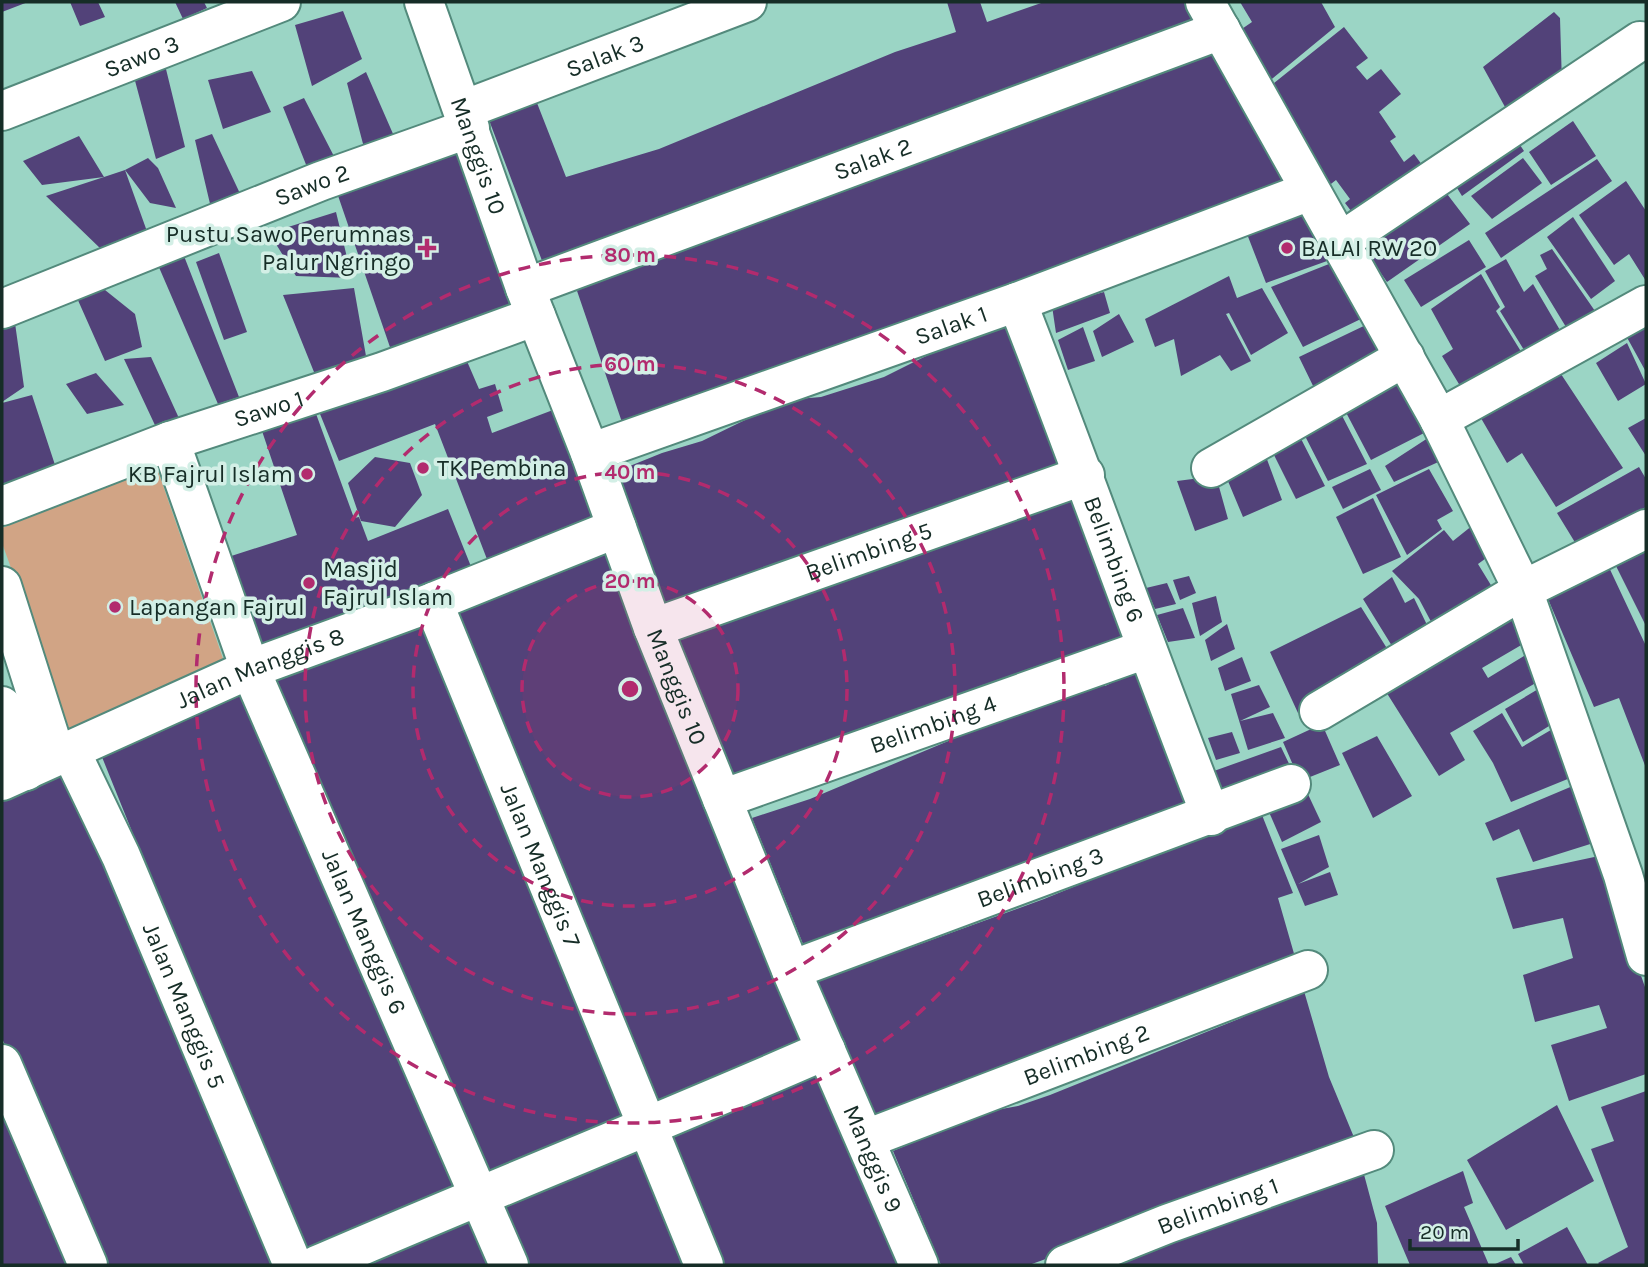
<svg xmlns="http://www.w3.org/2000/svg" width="1648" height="1267" viewBox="0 0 1648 1267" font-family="Karla,sans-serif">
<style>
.green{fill:#d1a485}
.building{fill:#524279}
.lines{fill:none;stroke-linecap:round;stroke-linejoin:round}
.minor-casing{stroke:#538a7c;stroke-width:42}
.minor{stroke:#fff;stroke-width:38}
.ring{fill:none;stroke:#b22b6e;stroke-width:3.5;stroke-dasharray:12 9}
.poi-dot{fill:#b22b6e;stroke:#d3efe6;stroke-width:2.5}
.labels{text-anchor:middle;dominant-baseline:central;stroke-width:7;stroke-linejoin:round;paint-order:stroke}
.street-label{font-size:24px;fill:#162d27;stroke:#d3efe6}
.poi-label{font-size:24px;fill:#162d27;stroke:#d3efe6;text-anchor:start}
.centre{fill:#b22b6e;stroke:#d3efe6;stroke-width:3.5}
.ring-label{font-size:21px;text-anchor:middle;font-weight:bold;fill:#b22b6e;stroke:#d3efe6;stroke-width:7;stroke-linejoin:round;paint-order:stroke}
</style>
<rect width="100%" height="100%" fill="#9bd5c5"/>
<path class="green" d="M157,468L227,670L70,731L2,543V528Z"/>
<path class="building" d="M2,2H28L2,12Z
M70,2H98L105,17L80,26Z
M175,2H204L207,8L183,19Z
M947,2H980L987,22L1044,2H1186L1201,27L544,266L489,120L537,103L566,177L659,149L895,52L956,32Z
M1240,2H1321L1335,27L1262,87L1233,35L1252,22Z
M343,11L362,59L312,86L295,25Z
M1554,12L1560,18L1562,84L1510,116L1483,67Z
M1344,27L1368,58L1356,67L1367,80L1381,69L1401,94L1379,112L1396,137L1390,141L1404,162L1414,154L1431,177L1361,224L1345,203L1350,199L1336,180L1327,187L1264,91Z
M1213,54L1291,190L625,431L575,285Z
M165,65L185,147L156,159L134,77Z
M252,71L271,112L223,129L208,80Z
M366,72L397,143L367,159L347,83Z
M304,98L339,166L311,177L283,107Z
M1573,121L1596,156L1551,185L1529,152Z
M1512,133L1524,151L1462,196L1449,175Z
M212,134L244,202L211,208L195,140Z
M79,136L104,177L125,170L149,237L102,250L46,196L104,177L42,185L23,161Z
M461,137L518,313L392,353L334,184Z
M148,158L158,168L176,208L150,203L125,170Z
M1523,158L1542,183L1492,219L1471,196Z
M1597,159L1612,181L1501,258L1485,233Z
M1626,181L1646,211V281L1629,254L1614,265L1579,215Z
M1441,186L1470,224L1387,282L1357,239Z
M336,212L352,278L296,276L269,233Z
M1308,213L1327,261L1266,283L1247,234Z
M1573,217L1615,281L1591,299L1547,237Z
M1469,240L1486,267L1421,307L1404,280Z
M1552,249L1595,311L1566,327L1535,276L1547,269L1540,255Z
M219,253L247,332L224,340L196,262Z
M184,256L239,397L218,404L158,265Z
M1506,259L1524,292L1533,284L1564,337L1527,355L1500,311L1505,307L1485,271Z
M1339,260L1367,316L1303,347L1271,287Z
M1481,274L1500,307L1496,311L1525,358L1465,394L1442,356L1453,349L1431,309Z
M1229,276L1237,298L1262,288L1288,333L1251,355L1229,313L1226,314L1251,361L1231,371L1220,355L1181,376L1174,339L1155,347L1145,319Z
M100,286L135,314L142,347L105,361L77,298Z
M354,288L366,356L316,377L283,295Z
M1104,292L1110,313L1056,333L1052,306Z
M1119,314L1134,342L1102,357L1093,331Z
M14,316L24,387L2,402V323Z
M1646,319V372L1624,332Z
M1011,323L1065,467L663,613L615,472L662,453L702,441L786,400L821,397L884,377L944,347Z
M1370,323L1385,352L1317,394L1299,357Z
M1083,327L1095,361L1068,370L1058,340Z
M1627,343L1646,384L1618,401L1596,363Z
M463,352L479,389L495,384L503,411L487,417L492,433L553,410L594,524L490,567L435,424L339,461L316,404Z
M151,357L183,427L161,438L124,359Z
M1559,371L1623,468L1556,507L1522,453L1507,463L1478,413Z
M96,373L124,405L87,414L66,384Z
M1398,373L1430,430L1371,460L1340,401Z
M32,395L57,471L2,487V403Z
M1336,404L1367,464L1328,481L1304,434Z
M315,411L354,518L359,517L368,541L448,509L474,574L260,657L225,558L297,535L262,431Z
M1646,418V456L1628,428Z
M1295,427L1325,486L1296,499L1267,441Z
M1431,436L1445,459L1394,482L1385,466Z
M1265,454L1282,500L1243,517L1225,474Z
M375,457L410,463L422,495L395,527L361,521L348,483Z
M1639,467L1646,479V507L1576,544L1557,513Z
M1370,469L1381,490L1343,509L1332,487Z
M1429,469L1453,511L1437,520L1442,529L1407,555L1376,495Z
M1216,476L1228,519L1195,531L1177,481Z
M1078,490L1131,643L731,786L670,635Z
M1373,498L1401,557L1363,574L1336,517Z
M1478,521L1489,556L1478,564L1497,595L1436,631L1419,599L1392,571L1444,530L1453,541Z
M1646,543V626L1612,558Z
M607,544L811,1047L654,1116L445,607Z
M1606,561L1646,646V768L1619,698L1594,707L1548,599Z
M1189,576L1196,593L1180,600L1173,580Z
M1392,577L1405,603L1414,598L1428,627L1392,646L1363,599Z
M1167,583L1176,604L1155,609L1146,588Z
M1216,596L1222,622L1200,636L1192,603Z
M1361,607L1388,650L1326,700L1298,713L1270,652Z
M1183,608L1195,638L1168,642L1157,615Z
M1515,618L1528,641L1482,668L1488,678L1537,648L1546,677L1450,733L1465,760L1439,776L1383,687Z
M424,619L635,1118L483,1182L268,679Z
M1227,624L1235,649L1211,661L1205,640Z
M1242,657L1251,681L1225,691L1218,668Z
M1140,669L1191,805L805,949L752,818L810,799L1101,677L1105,686Z
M1550,682L1562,718L1523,742L1505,709Z
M1259,685L1270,707L1240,721L1273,713L1285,738L1248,750L1231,694Z
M249,689L465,1194L305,1261L102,757Z
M1502,713L1522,747L1556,727L1580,774L1511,802L1493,763L1473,731Z
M1322,724L1340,765L1300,781L1283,742Z
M1232,732L1240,753L1216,760L1208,738Z
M1377,736L1412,796L1373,818L1342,753Z
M1281,747L1293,772L1216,808L1200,776Z
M65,774L281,1265H98L2,1038V802Z
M1587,780L1603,840L1533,862L1519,829L1493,841L1485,823Z
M1306,790L1321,822L1282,842L1266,805Z
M1260,810L1293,893L1278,898L1297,964L878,1124L818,981L1044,899Z
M1319,835L1329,867L1298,884L1330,872L1338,895L1305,906L1281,849Z
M1613,853L1629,941L1646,990V1074L1569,1101L1551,1045L1607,1028L1599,1005L1535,1022L1523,975L1573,958L1563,918L1513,929L1496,878Z
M1304,991L1329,1077L1358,1147L1029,1265H941L893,1151L985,1112L1018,1106L1050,1095L1241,1018L1270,1003Z
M819,1069L901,1265H715L661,1134Z
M2,1091L75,1265H2Z
M1646,1091V1265H1600L1598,1263L1628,1247L1591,1149L1614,1141L1601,1107Z
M1557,1105L1594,1181L1506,1230L1467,1160Z
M644,1145L693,1265H519L494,1209L566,1182Z
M1362,1167L1377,1223L1378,1265H1114Z
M1463,1171L1473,1203L1464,1207L1489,1265H1410L1385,1206Z
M475,1211L497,1265H345Z
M1567,1227L1588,1265H1524L1518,1254Z
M1511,1257L1516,1265H1493Z"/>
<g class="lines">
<defs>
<g id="minor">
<path id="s1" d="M424,2L525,288L590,453L653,628L791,970L919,1265"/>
<path d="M1205,2L1439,419L1523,590L1623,875L1646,956"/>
<path id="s2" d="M463,110L747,2"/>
<path id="s3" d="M2,111L281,2"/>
<path d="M1340,242L1640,41"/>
<path id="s4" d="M525,288L1221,30"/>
<path id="s5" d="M1017,302C1084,473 1144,645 1211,816"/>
<path id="s6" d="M2,309L321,181L470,128"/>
<path d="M1439,419L1646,305"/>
<path id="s7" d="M170,441L250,669L509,1265"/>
<path id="s8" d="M590,453L1017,302L1310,191"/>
<path d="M1211,468L1405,357"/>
<path id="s9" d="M2,506L170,441L382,372L536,316"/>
<path d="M2,586L56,756"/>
<path id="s10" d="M433,602L704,1265"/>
<path id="s11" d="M653,628L1085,475"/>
<path d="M2,706L26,771"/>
<path d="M1319,711L1523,590L1646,529"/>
<path id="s12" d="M70,750L121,856L293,1265"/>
<path id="s13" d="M2,781L250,669L433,602L617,528"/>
<path id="s14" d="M722,799L1146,649"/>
<path id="s15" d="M791,970L1291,784"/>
<path d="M2,1064L88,1265"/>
<path id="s16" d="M866,1139L1308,970"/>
<path d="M317,1265C486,1192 657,1124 826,1050"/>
<path id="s17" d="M1065,1265L1167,1224L1374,1150"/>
</g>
</defs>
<use href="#minor" class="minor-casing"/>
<use href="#minor" class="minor"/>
</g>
<circle cx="630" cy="689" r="108" fill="#b22b6e" fill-opacity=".12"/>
<g class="ring">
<circle cx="630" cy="689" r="108"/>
<circle cx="630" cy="689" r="217"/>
<circle cx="630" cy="689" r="325"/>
<circle cx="630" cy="689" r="434"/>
</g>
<g class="poi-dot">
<path d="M423.5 237.5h7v7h7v7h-7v7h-7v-7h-7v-7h7z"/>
<circle cx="1287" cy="248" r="7"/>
<circle cx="423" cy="468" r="7"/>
<circle cx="307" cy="474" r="7"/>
<circle cx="309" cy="583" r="7"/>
<circle cx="115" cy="607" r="7"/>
</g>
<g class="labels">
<g class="street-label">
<text stroke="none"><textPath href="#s2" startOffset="152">Salak 3</textPath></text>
<text stroke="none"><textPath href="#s3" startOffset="150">Sawo 3</textPath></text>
<text stroke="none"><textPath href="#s1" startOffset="163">Manggis 10</textPath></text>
<text stroke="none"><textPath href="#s4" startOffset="371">Salak 2</textPath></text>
<text stroke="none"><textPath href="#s6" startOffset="334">Sawo 2</textPath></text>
<text stroke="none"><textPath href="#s8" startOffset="383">Salak 1</textPath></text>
<text stroke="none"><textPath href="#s9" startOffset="284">Sawo 1</textPath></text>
<text stroke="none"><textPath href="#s11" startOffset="229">Belimbing 5</textPath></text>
<text stroke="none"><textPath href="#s5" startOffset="275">Belimbing 6</textPath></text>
<text stroke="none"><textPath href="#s13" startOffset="282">Jalan Manggis 8</textPath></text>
<text stroke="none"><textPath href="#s1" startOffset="730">Manggis 10</textPath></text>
<text stroke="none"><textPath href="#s14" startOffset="224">Belimbing 4</textPath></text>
<text stroke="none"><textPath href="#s10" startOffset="284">Jalan Manggis 7</textPath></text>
<text stroke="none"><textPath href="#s15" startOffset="266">Belimbing 3</textPath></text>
<text stroke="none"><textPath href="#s7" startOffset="528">Jalan Manggis 6</textPath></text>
<text stroke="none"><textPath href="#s12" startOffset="280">Jalan Manggis 5</textPath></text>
<text stroke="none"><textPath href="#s16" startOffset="236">Belimbing 2</textPath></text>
<text stroke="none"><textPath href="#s1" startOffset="1241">Manggis 9</textPath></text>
<text stroke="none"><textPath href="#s17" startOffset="164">Belimbing 1</textPath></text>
</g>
<g class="poi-label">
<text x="411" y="234" text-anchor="end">Pustu Sawo Perumnas<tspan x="411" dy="28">Palur Ngringo</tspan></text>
<text x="1301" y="248">BALAI RW 20</text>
<text x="437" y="468">TK Pembina</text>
<text x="293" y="474" text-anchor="end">KB Fajrul Islam</text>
<text x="323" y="569">Masjid<tspan x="323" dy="28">Fajrul Islam</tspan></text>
<text x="129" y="607">Lapangan Fajrul</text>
</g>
</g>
<circle cx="630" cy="689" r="10" class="centre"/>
<g class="ring-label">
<text x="630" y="262">80 m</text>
<text x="630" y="371">60 m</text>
<text x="630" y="479">40 m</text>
<text x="630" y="588">20 m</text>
</g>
<rect width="1648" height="1267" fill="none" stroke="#162d27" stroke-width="7"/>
<path d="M1410 1239v10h108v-10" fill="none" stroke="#162d27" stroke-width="3.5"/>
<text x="1420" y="1239" font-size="21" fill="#162d27" stroke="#d3efe6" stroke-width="5" paint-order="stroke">20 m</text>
</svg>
